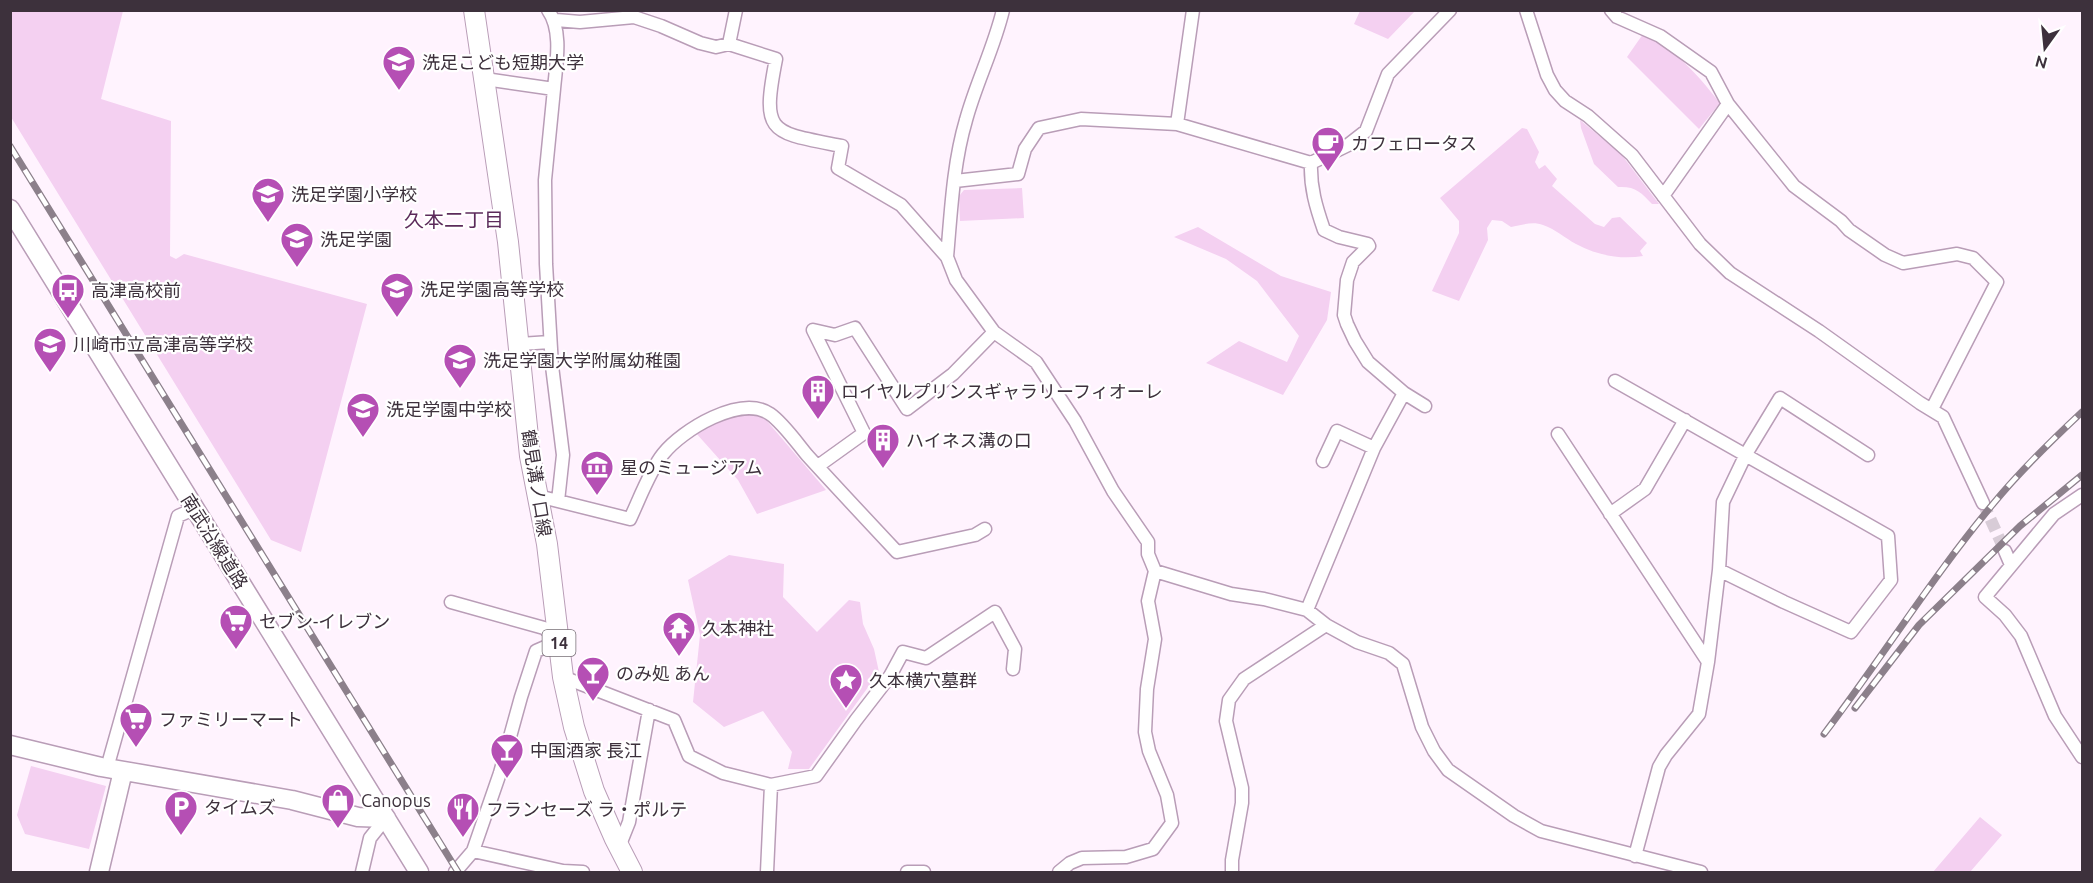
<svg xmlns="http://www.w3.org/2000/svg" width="2093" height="883" viewBox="0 0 2093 883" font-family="Ubuntu,'Noto Sans JP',sans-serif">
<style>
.green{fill:#f4d0f1}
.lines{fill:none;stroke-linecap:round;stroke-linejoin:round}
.street-tunnel{stroke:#d8ccd7;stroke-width:12;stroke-dasharray:12 6;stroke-linecap:butt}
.street-casing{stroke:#b99db7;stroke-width:15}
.secondary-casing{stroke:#b99db7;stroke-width:21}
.primary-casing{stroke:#b99db7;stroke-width:22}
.street{stroke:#fff;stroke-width:12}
.secondary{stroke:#fff;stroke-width:18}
.primary{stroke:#fff;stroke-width:20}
.rail-casing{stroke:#8c808b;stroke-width:7}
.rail{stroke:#fff;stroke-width:4.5;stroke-dasharray:14;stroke-linecap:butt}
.labels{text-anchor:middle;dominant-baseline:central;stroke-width:4.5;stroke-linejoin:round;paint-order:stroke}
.shield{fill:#fff;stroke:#776f76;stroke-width:1.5}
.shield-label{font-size:16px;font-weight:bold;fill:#3d313c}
.poi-label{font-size:18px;fill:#3d313c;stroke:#fff;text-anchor:start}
.street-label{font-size:18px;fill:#3d313c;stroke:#fff}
.neighbourhood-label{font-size:20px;fill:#5c2b5b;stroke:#fff}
</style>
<rect width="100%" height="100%" fill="#fff3fe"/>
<path class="green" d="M11,10L123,11L101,99L171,121L170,256L176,259L184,254L367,304L301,552L271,540L11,117Z
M1360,11V10L1415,11L1388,39L1354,24Z
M1643,34C1678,52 1696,73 1720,103L1699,129L1627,57Z
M1580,120L1621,154L1659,204H1652C1641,192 1635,186 1618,187L1594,164L1581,128Z
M1522,128L1527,129L1539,152L1535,162L1539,169L1545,165L1557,179L1552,186L1595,224L1604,227L1612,218L1620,217L1647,243L1640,251L1643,256C1621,260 1596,255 1576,244C1565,238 1555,229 1543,225C1533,221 1521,225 1511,227L1502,221L1492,220L1487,228L1488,240L1459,301L1432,291L1459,233V221L1440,198Z
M1022,188L1024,218L960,221L959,196L964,190Z
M1198,227L1281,276L1331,292L1327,320L1283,395L1206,363L1239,341L1287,362L1299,336L1257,281L1226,259L1174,237Z
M747,410L761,414L826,490L757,514L738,480L695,432Z
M729,555L784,564L783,597L817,632L849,600L860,602L863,624L874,649L879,672L809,769H788L792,752L763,711L724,727L693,702L700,635L688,580Z
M31,766L106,786L89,849L25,834L17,815Z
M1980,817L2002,835L1970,872H1933Z"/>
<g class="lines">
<path class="street-tunnel" d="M1983,503L2005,551"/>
<defs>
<path id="street" d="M1526,10L1547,75L1555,90L1565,101L1588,116L1632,155L1700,244L1730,273L1819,331L1920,403L1943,417L1983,503
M1611,10L1617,17L1660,36L1711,72L1728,104L1794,186L1841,221L1849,230L1885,255L1903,263L1957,254L1973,258L1997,282L1932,409
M556,20L580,22L634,17L661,26L700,43L716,47L729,44L776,59C761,135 770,132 842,146L838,168L901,205L947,257L956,280L994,332L1036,362L1075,421L1113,491L1148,542V554L1155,571L1148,601L1155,639L1147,689L1145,732L1149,751L1167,795L1172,823L1153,849L1126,857L1082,858L1070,863L1059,872
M729,44L736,10
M485,79L554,89C556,65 563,31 548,10
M554,89L545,180L546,264L552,366L563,455L558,501
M1177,124L1193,10
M1311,163C1310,187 1316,207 1324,230L1339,237L1368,244L1369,246L1353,262L1347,280L1344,315L1347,324L1355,341L1368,362L1404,393L1425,406
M955,181L1018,174L1025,149L1039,128L1081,119L1177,124L1311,163L1348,145L1366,131L1388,74L1450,10
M1663,196L1728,104
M947,257C951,212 953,164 966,120C976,83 994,48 1003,10
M520,344L550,342
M1615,381L1888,536L1891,580L1851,632L1784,602L1719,570
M1558,434L1708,662
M1323,461L1337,431L1374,448
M818,466L864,433L813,330L835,335L855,328L907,409L953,374L994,332
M2082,495L2054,514L1985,597L2005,615L2021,636L2055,716L2082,757
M538,496L630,519C639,500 650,470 663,454C682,430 741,394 770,414C783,423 797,443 807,455C837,488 867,520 897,552L975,535L985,529
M1610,514L1645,489L1685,420
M2005,551L2011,565
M1155,571L1231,594L1264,599L1307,610L1326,625L1357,642L1389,653L1403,664L1422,727L1434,751L1448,770L1514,816L1541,831L1701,872
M451,602L544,628L559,641L536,651L521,697L500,773L473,851L455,872
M1307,610L1374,448L1404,393
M563,677L674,720L689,756L723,773L771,785L816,776L856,720L890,676L903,652L926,658L995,612L1015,649L1013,669
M107,768L178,516L194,509
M619,847L629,822L649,710
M473,851L563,871L583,872
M1635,856L1659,767L1666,755L1699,714L1708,662L1719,570L1723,502L1746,454L1780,398L1868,455
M362,872L370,838L386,818
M767,872L771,785
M907,872H924
M1232,872V860L1242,803V788L1226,721L1229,700L1244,679L1326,625"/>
<path id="secondary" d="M10,209L419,872
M10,745L101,767L292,800L358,817L386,818
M99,872L123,771"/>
<path id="primary" d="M474,10L508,242L530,456L547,544L563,677L574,727L594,791L615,839L632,872"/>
</defs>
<use href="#street" class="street-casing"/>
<use href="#secondary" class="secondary-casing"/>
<use href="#primary" class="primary-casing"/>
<use href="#street" class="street"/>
<use href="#secondary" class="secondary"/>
<use href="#primary" class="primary"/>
<defs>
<path id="rail" d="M10,146L458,872
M1855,708L1919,625L2020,526L2082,475
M1824,734C1882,658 1932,577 1993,504C2020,471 2051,441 2082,412"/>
</defs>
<use href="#rail" class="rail-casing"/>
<use href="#rail" class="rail"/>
</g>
<defs>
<symbol id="university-pin" viewBox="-11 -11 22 30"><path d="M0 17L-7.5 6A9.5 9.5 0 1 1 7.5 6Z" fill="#b54fb4" stroke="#fff"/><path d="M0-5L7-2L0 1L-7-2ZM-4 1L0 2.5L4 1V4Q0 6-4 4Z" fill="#fff"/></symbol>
<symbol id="cafe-pin" viewBox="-11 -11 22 30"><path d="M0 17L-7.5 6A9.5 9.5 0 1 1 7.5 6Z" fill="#b54fb4" stroke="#fff"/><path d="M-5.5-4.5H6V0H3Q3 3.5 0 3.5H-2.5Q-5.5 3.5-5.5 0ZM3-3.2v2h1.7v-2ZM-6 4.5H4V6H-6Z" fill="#fff"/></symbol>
<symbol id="school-pin" viewBox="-11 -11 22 30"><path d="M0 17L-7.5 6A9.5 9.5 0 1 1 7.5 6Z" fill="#b54fb4" stroke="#fff"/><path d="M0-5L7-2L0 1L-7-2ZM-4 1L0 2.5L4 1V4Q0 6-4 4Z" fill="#fff"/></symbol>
<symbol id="bus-pin" viewBox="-11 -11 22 30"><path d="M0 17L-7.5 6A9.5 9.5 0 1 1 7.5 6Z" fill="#b54fb4" stroke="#fff"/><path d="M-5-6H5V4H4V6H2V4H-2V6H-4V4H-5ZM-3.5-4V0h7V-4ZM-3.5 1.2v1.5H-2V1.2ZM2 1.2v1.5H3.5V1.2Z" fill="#fff"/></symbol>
<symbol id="building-pin" viewBox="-11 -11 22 30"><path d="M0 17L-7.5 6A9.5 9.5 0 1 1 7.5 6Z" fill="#b54fb4" stroke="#fff"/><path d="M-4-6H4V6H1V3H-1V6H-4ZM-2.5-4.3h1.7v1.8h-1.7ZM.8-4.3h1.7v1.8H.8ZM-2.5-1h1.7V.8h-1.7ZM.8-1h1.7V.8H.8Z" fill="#fff"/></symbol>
<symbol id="museum-pin" viewBox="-11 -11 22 30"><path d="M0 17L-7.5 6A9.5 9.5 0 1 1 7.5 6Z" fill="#b54fb4" stroke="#fff"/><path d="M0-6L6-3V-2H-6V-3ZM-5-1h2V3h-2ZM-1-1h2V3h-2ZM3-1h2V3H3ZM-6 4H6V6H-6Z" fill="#fff"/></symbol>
<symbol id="supermarket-pin" viewBox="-11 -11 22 30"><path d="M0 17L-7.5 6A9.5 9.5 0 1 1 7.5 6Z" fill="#b54fb4" stroke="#fff"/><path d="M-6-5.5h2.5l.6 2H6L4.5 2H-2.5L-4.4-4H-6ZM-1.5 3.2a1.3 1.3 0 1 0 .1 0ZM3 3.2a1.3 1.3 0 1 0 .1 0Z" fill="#fff"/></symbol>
<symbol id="temple-pin" viewBox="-11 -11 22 30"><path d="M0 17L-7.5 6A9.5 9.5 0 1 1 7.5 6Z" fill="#b54fb4" stroke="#fff"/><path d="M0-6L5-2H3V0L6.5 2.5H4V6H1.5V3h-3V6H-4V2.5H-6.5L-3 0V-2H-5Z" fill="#fff"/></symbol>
<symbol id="bar-pin" viewBox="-11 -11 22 30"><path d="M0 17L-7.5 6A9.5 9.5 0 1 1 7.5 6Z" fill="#b54fb4" stroke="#fff"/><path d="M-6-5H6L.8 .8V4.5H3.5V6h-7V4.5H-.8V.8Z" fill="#fff"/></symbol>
<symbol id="sight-pin" viewBox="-11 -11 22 30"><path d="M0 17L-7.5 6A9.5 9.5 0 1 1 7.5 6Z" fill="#b54fb4" stroke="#fff"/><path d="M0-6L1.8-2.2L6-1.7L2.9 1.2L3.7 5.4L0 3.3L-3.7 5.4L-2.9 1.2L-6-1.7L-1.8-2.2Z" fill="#fff"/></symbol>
<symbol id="shop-pin" viewBox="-11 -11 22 30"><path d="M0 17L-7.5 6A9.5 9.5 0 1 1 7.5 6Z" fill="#b54fb4" stroke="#fff"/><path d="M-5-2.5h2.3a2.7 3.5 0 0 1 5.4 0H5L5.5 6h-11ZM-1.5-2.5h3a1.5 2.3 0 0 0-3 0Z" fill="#fff"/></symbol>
<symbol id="parking-pin" viewBox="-11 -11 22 30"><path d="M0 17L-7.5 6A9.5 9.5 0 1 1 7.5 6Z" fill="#b54fb4" stroke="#fff"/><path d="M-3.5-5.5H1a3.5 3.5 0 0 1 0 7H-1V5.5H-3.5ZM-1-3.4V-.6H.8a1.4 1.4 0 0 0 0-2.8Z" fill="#fff"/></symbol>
<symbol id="restaurant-pin" viewBox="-11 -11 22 30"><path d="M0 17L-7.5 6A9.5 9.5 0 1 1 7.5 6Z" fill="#b54fb4" stroke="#fff"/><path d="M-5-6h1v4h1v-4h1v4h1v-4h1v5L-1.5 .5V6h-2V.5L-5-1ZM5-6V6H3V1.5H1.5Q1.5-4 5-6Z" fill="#fff"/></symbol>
</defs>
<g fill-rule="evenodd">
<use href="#university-pin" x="380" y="43" width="38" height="52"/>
<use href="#cafe-pin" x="1309" y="124" width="38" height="52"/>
<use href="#school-pin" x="249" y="175" width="38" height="52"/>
<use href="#university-pin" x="278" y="220" width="38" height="52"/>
<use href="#school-pin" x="378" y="270" width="38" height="52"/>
<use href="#bus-pin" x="49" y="271" width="38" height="52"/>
<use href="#school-pin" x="31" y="325" width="38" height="52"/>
<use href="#school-pin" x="441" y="341" width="38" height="52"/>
<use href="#building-pin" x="799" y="372" width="38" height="52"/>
<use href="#school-pin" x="344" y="390" width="38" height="52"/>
<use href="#building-pin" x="864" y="421" width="38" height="52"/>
<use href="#museum-pin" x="578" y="448" width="38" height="52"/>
<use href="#supermarket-pin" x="217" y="602" width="38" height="52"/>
<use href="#temple-pin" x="660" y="609" width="38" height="52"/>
<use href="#bar-pin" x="574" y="654" width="38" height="52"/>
<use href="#sight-pin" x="827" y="661" width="38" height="52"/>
<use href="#supermarket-pin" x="117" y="700" width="38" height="52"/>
<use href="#bar-pin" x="488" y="731" width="38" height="52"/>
<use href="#shop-pin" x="319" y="781" width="38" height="52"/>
<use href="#parking-pin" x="162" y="788" width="38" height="52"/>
<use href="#restaurant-pin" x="444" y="790" width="38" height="52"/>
</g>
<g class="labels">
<rect class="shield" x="542.5" y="630" width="33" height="26" rx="4.5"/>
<g class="shield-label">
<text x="559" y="643">14</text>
</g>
<g class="poi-label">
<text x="422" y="62">洗足こども短期大学</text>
<text x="1351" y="143">カフェロータス</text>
<text x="291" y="194">洗足学園小学校</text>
<text x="320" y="239">洗足学園</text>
<text x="420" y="289">洗足学園高等学校</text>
<text x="91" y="290">高津高校前</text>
<text x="73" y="344">川崎市立高津高等学校</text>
<text x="483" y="360">洗足学園大学附属幼稚園</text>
<text x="841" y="391">ロイヤルプリンスギャラリーフィオーレ</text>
<text x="386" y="409">洗足学園中学校</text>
<text x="906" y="440">ハイネス溝の口</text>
<text x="620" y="467">星のミュージアム</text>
<text x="259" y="621">セブン-イレブン</text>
<text x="702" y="628">久本神社</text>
<text x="616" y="673">のみ処 あん</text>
<text x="869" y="680">久本横穴墓群</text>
<text x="159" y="719">ファミリーマート</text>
<text x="530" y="750">中国酒家 長江</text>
<text x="361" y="800">Canopus</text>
<text x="204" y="807">タイムズ</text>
<text x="486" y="809">フランセーズ ラ・ポルテ</text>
</g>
<g class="street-label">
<text transform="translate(537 483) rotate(81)">鶴見溝ノ口線</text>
<text transform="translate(215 541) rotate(58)">南武沿線道路</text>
</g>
<g class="neighbourhood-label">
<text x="454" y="219">久本二丁目</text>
</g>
</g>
<rect width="2093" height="883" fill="none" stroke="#3d313c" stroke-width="24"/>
<g transform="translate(2045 48) rotate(195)" stroke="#ffffff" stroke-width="4.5" paint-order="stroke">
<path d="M0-4.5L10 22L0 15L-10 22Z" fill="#3d313c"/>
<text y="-9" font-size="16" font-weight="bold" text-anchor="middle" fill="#3d313c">N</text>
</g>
</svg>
